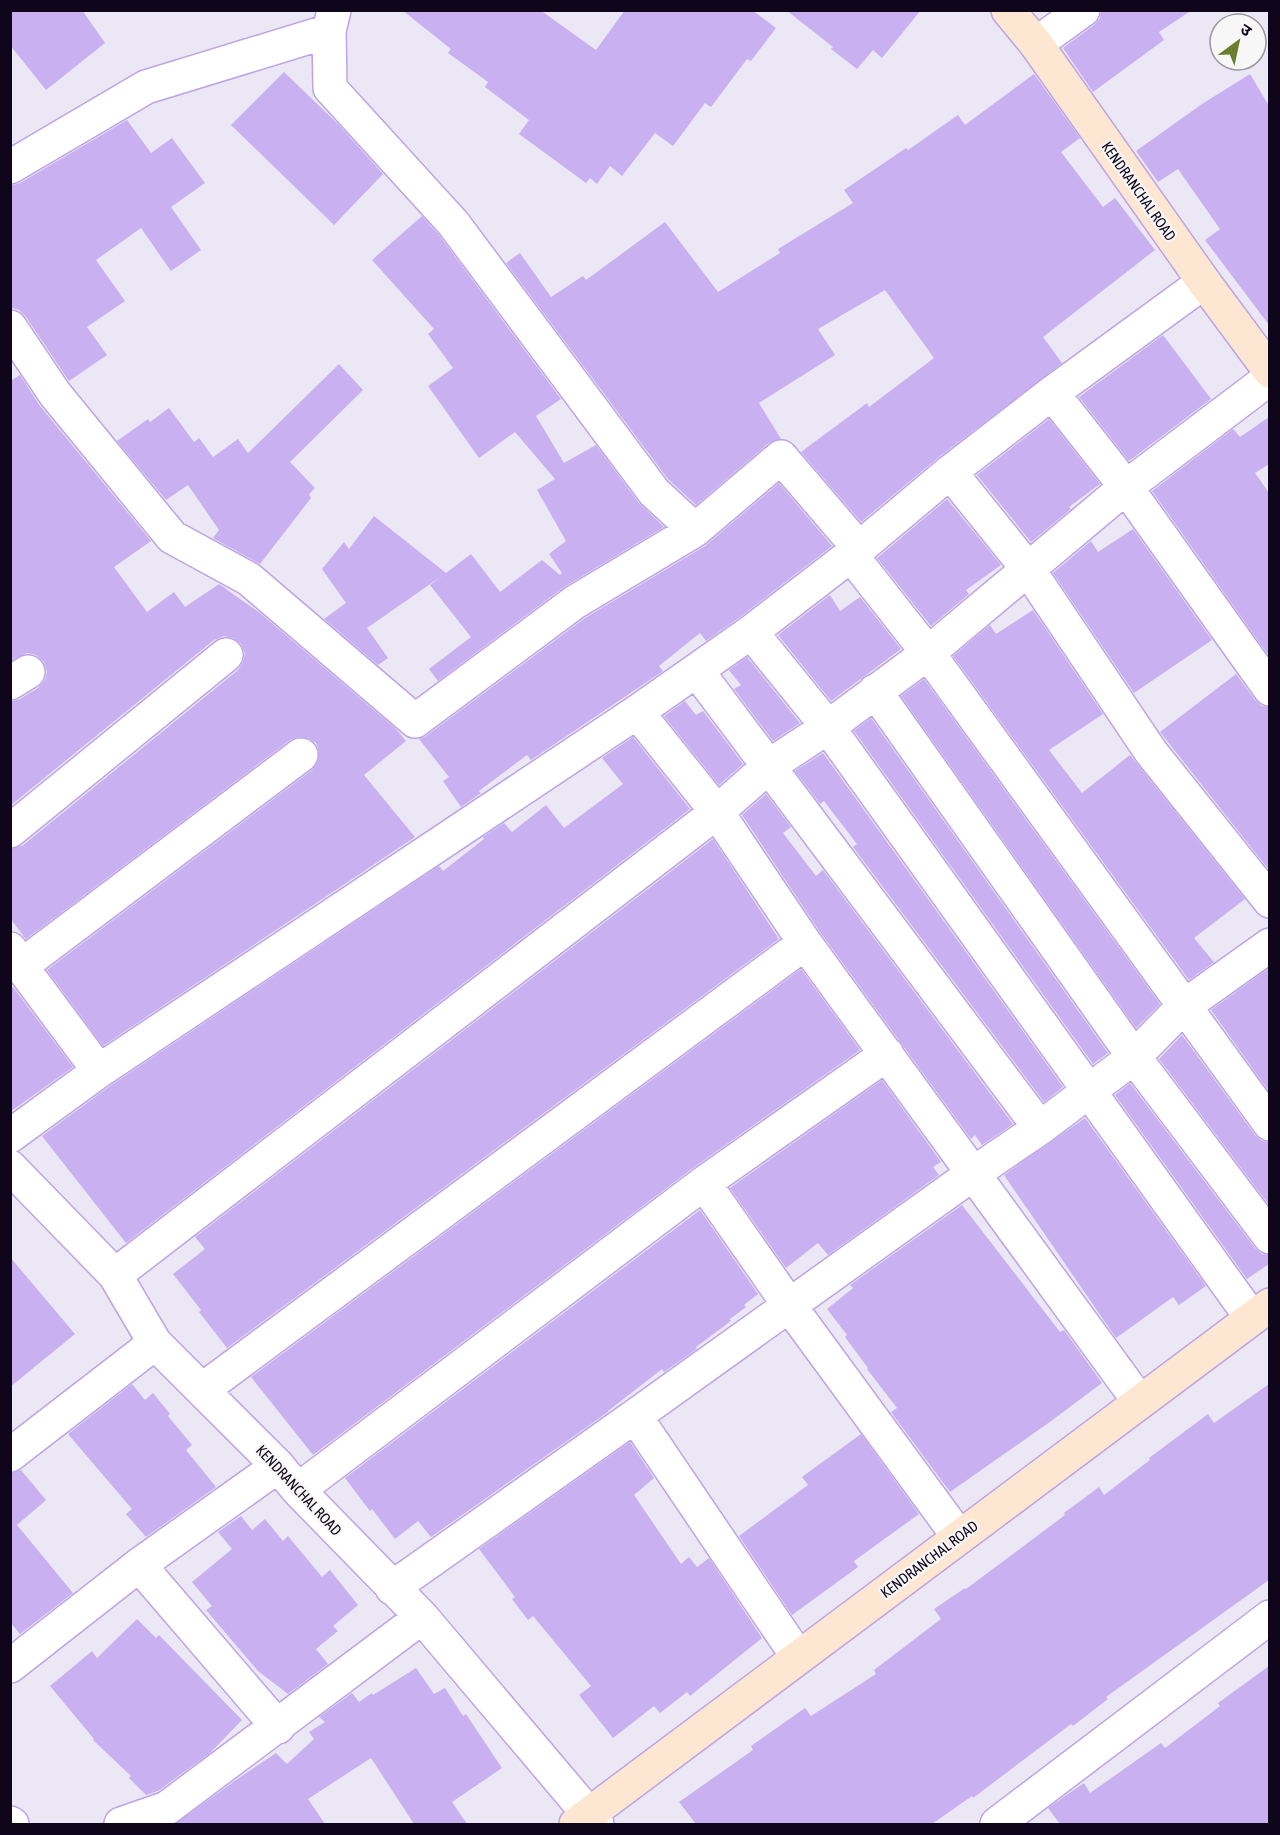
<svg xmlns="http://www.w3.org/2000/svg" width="1280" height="1835" viewBox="0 0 1280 1835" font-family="'Asap Condensed','Noto Sans Devanagari',sans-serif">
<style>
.building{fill:#c8b0f1}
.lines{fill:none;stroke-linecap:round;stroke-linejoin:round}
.street-casing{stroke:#bda4e5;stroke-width:36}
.secondary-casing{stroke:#bda4e5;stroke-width:36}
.street{stroke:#fff;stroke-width:33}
.secondary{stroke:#fee7d2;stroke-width:33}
.labels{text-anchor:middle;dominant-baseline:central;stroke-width:4.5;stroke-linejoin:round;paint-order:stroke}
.street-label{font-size:15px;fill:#0f061b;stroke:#f7f7f7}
</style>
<rect width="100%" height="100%" fill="#ece7f4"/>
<path class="building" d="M10,10H82L105,43L46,90L10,45Z
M402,10H540L596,50L625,10H752L776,28L751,61L747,59L711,107L705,103L673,146L655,133L622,176L610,166L597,184L590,178L586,183L519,134L529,120L485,87L488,82L448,53L451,49Z
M786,10H921L882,58L873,50L857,69L831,49L833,47Z
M1101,10H1192L1159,32L1164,40L1093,92L1063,48L1094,25L1100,18Z
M284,72L339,125L383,174L334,225L231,125Z
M1034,74L1080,138L1061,152L1103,207L1115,198L1155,250L1043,337L1062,363L939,457L861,522L801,452L867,403L869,407L934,358L885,290L818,329L835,355L759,403L781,439L769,443L696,505L668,479L506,263L520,253L551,297L583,276L586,280L665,222L718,292L780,253L778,249L853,203L844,190L906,148L908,150L958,115L965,125Z
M1250,74L1269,106V325L1205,240L1220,229L1178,169L1158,182L1136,151L1202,104Z
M127,120L151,153L172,138L205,183L171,207L201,250L171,271L141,228L96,260L125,301L87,327L107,355L69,381L26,317L19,310L10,307V186L20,183Z
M422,216L439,235L561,399L536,416L564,463L596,445L639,503L664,527L564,587L438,681L429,669L471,637L430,585L471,554L500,592L542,560L560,575L562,573L549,554L566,541L537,490L555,479L515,432L479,458L428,386L453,368L428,334L434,329L372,260Z
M1163,335L1211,399L1129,461L1079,397Z
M339,364L363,390L290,462L315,488L309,494L311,498L260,564L213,538L219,530L188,485L166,500L117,441L148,419L150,422L169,408L194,442L199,438L213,457L238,439L248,453Z
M20,375L40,406L151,541L114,567L147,612L174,592L185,607L219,584L260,613L396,729L406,741L364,775L415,837L103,1046L47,970L312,770L318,762L319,752L316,743L308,738L298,737L290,740L26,939L25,938L10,918V849L22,846L238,670L243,662L245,653L241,644L233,638L224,636L214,640L10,806V702L20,699L38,688L45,680L47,672L44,662L36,655L27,653L10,661V381Z
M1269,417V464L1255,473L1269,493V656L1152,491L1233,429L1240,437Z
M1049,419L1100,484L1069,507L1071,509L1031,542L977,475Z
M779,483L832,546L740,617L706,641L700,633L659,666L663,671L531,760L527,755L479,791L481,793L461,807L443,781L449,777L419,739L426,736L585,618L705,546Z
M947,499L1001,565L966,590L969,594L931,626L877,558Z
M374,516L446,573L367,628L388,658L378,665L324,619L346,603L322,569L344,542L349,549Z
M1133,529L1212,640L1134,693L1053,573L1091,541L1098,552Z
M830,595L840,611L860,597L901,649L831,701L778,635Z
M1033,610L1103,714L1049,750L1082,793L1130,755L1245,899L1194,938L1214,962L1189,980L953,656L990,625L996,634Z
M747,657L800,723L773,741L734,689L741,685L729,670Z
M1236,674L1255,700L1262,706L1269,707V870L1160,732Z
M924,679L1160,1004L1136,1028L901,696Z
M685,701L696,715L703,711L743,764L719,785L664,716Z
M871,718L1108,1053L1093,1064L854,731Z
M633,737L690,809L126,1243L42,1136L110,1086L439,866L443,871L484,839L483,837L504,823L512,832L546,805L564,828L623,784L602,758Z
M823,753L1063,1087L1044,1102L853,847L857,844L824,801L820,804L795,771Z
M766,794L791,827L783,833L816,876L823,870L1013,1124L982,1145L975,1135L971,1139L820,932L742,815Z
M713,839L779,939L227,1348L199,1312L201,1310L173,1274L205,1249L195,1237Z
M1269,968V1089L1268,1090L1211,1010Z
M801,969L860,1050L693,1168L313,1455L251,1377Z
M13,987L73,1067L10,1112V989Z
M1182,1035L1255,1135L1262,1141L1269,1142V1205L1159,1059Z
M882,1080L941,1162L933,1167L939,1175L828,1255L818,1243L786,1268L730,1188Z
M1130,1083L1255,1248L1262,1254L1269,1255V1264L1247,1279L1115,1095Z
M1085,1118L1206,1286L1179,1305L1173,1297L1116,1338L1004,1175Z
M962,1205L1060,1332L1064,1330L1102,1383L1047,1424L950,1492L891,1412L897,1408L867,1369L868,1368L845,1337L847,1335L827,1309L853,1288L850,1285Z
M700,1210L758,1294L744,1305L746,1307L730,1319L731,1321L696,1347L697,1349L664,1372L662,1369L608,1411V1412L431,1537L418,1521L395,1539L372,1509L370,1511L345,1478Z
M10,1257L75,1334L10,1387Z
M132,1384L145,1400L153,1393L170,1414L168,1416L192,1445L186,1450L216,1487L146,1537L126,1514L132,1509L68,1434Z
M1269,1384V1580L1106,1697L1108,1699L1073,1726L1071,1724L973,1798L972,1796L932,1824H696L679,1802L753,1750L751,1746L805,1708L811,1716L876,1674L874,1670L941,1619L934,1609L965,1588L966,1589L1065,1515L1064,1513L1099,1487L1104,1495L1150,1460L1149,1458L1208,1414L1214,1423Z
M861,1434L919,1514L854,1561L858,1567L792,1615L739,1536L808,1485L802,1477Z
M630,1442L654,1478L634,1495L681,1564L689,1557L697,1567L709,1558L762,1638L690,1696L687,1692L660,1713L654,1706L613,1738L579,1695L591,1686L533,1616L528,1620L512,1599L515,1597L479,1549Z
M21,1470L46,1500L17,1525L73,1593L20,1634L10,1622V1473Z
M241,1516L252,1530L265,1519L283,1541L288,1536L322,1577L330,1570L358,1605L333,1626L338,1631L316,1649L328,1664L288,1694L258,1671L206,1610L212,1606L192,1582L232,1549L218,1532Z
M137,1619L156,1638L159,1635L242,1720L210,1753L158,1791L146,1795L129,1778L131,1776L93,1740L94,1739L50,1686L92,1651L97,1658Z
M1269,1666V1824H1060L1048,1808L1068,1794L1084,1783L1090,1793L1161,1743L1165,1748L1220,1706L1218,1703Z
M416,1668L434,1694L445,1688L463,1716L466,1714L502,1768L452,1802L467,1824H414L371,1758L308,1799L325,1824H175L236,1780L276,1753L287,1764L314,1739L309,1732L325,1722L319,1717L352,1693L359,1702L372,1693L373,1695Z"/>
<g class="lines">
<defs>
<path id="street" d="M329,31L330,88L453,223L654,492L695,530
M1036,44L1083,10
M10,167L146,87L329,31L334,10
M10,327L55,394L172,537L249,579L415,721L575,602L695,530L781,457L858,547
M1052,393L1126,487L1270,689
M950,472L1028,569L1151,752L1270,901
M851,555L928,653L1270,1124
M751,632L828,727L1251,1317
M697,671L1040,1128
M10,683L28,672
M875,691L1134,1057L1270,1237
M637,712L717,812L805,943L1139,1401
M10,831L226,655
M10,949L21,966L99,1071
M21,966L301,755
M10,1136L99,1071L637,712L751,632L851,555L950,472L1052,393L1204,282
M10,1167L115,1275L155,1343L278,1466L298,1490L422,1617L597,1824
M704,1183L789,1305L959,1537
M115,1275L717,812L769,766L828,727L928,653L1126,487L1270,378
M202,1390L805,943
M635,1416L798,1657
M10,1455L155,1343
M298,1490L704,1183L887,1054
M139,1565L278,1727
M392,1588L635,1416L974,1173L1040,1128L1134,1057L1183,1007L1270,945
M10,1666L139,1565L278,1466
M10,1823L12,1824
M121,1824L167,1808L422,1617
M997,1824L1270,1617"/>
<path id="secondary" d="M1008,10L1036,44L1204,282L1270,371
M576,1824L1270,1305"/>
</defs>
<use href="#street" class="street-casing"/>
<use href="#secondary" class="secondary-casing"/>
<use href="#street" class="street"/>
<use href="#secondary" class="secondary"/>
</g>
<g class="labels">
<g class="street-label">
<text transform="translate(1139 191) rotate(55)">KENDRANCHAL ROAD</text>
<text transform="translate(299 1490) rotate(47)">KENDRANCHAL ROAD</text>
<text transform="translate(929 1559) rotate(-37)">KENDRANCHAL ROAD</text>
</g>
</g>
<rect width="1280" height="1835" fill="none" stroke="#0f061b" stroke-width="24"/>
<g transform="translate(1238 42) rotate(33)"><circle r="28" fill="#f7f7f7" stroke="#9a979f" stroke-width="1.5"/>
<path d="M0-4.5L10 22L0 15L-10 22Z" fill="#6a7e2e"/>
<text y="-9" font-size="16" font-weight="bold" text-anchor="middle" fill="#0f061b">उ</text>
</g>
</svg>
